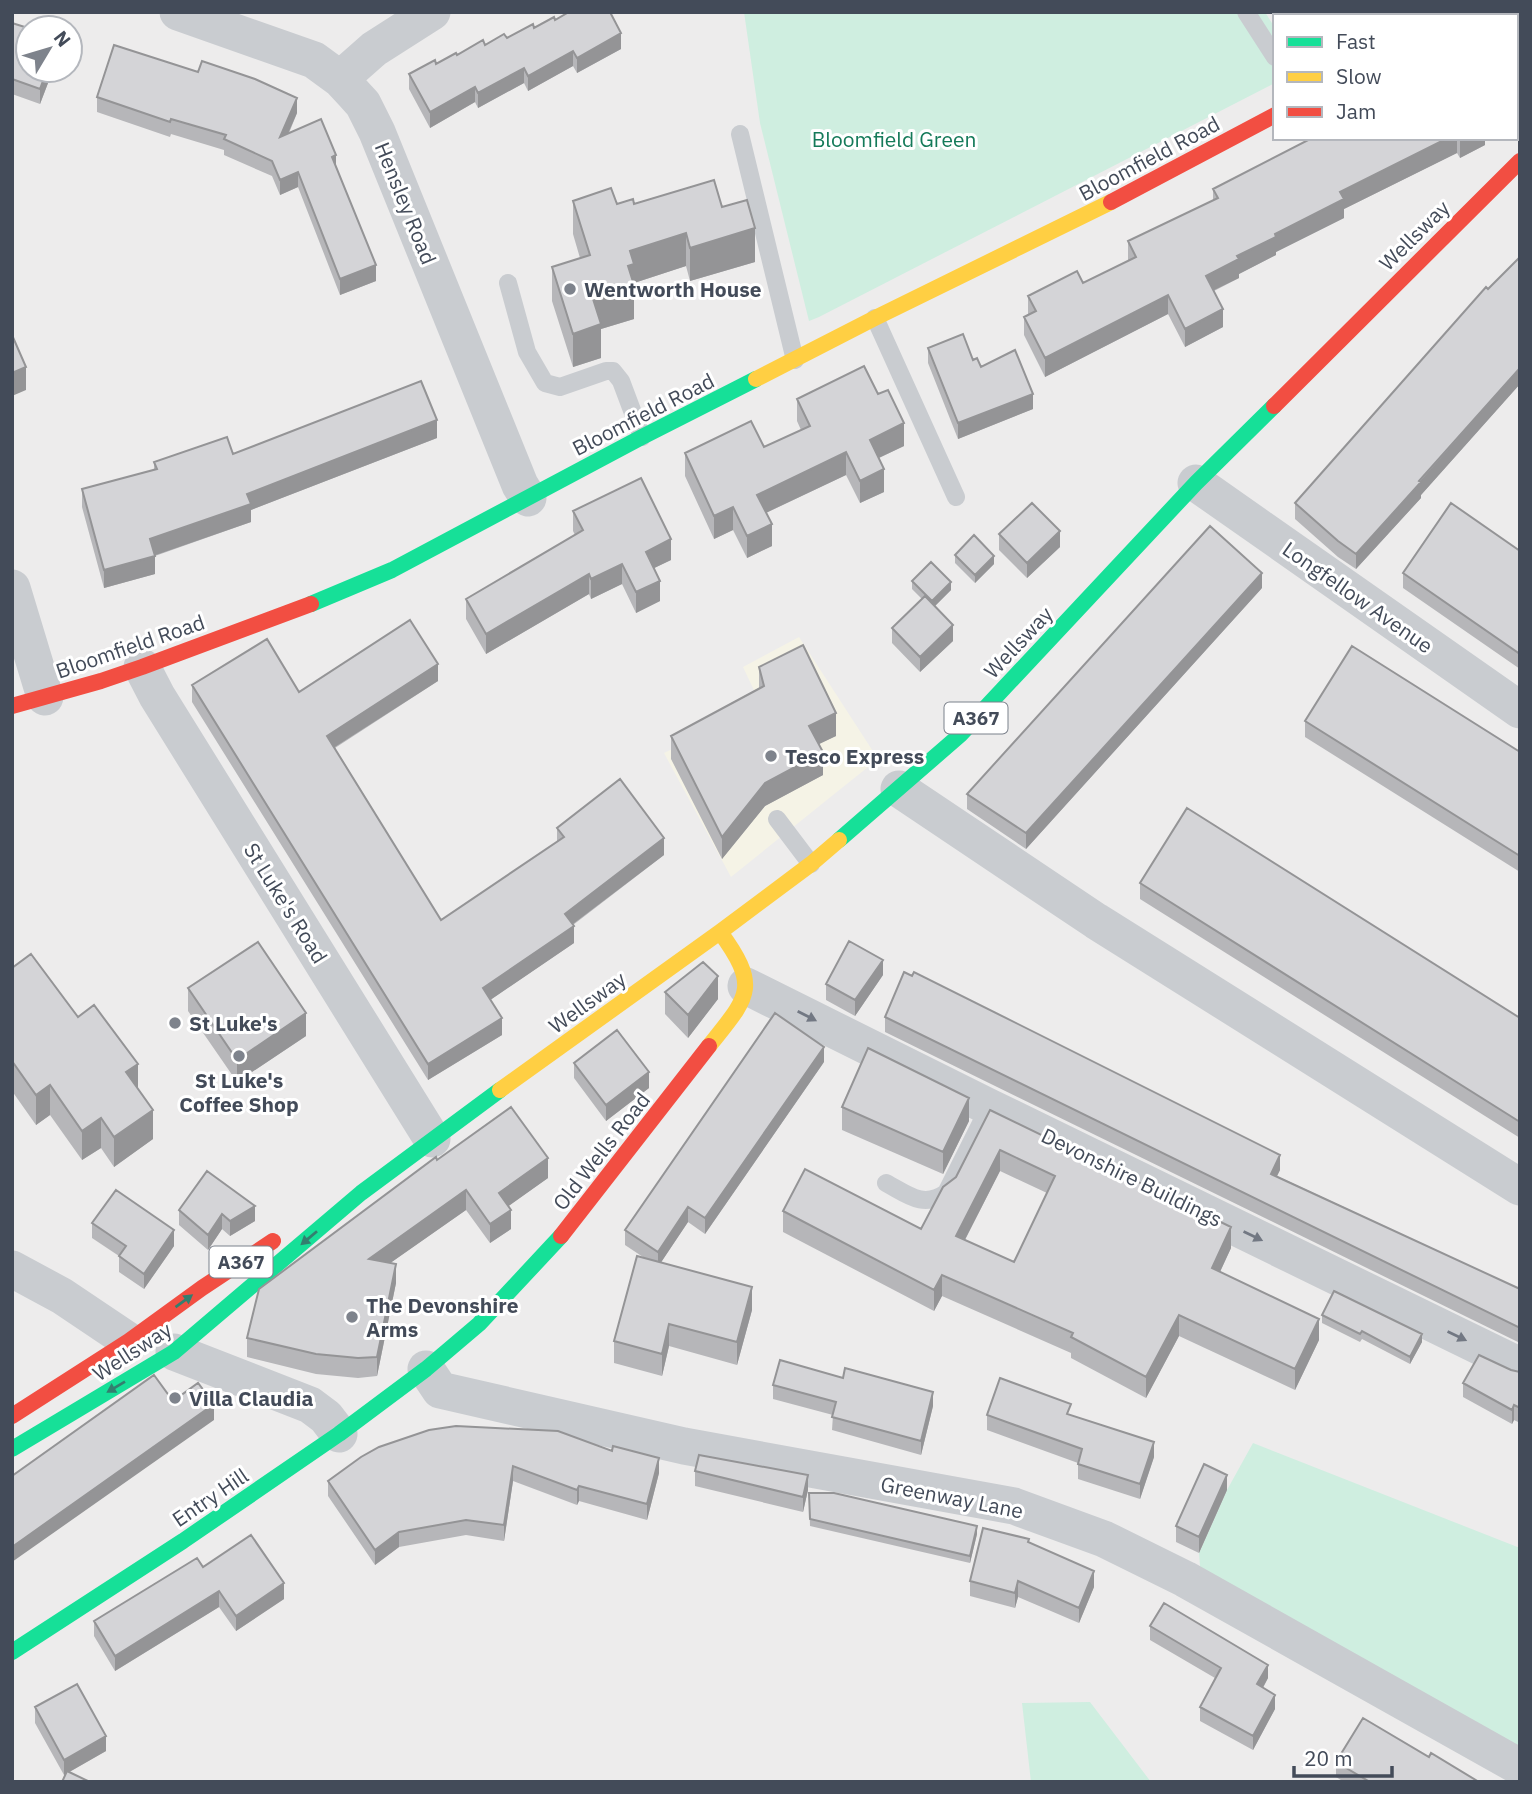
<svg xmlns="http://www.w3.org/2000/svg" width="1532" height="1794" viewBox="0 0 1532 1794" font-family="'IBM Plex Sans',sans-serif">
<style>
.commercial{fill:#f5f3e6}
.green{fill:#cfeee0}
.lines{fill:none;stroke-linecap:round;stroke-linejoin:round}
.lane{stroke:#c9ccd0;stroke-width:18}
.street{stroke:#c9ccd0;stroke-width:37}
.fast{stroke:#16e098;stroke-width:16}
.slow{stroke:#ffcf43;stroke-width:16}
.jam{stroke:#f24e42;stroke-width:16}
.wall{fill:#b6b6b9;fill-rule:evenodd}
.shaded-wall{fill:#949496}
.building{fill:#d4d4d7;stroke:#949496;stroke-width:2;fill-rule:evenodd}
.oneway{fill:#727883}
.oneway2{fill:#337f6f}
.poi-dot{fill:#7e838c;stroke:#fff;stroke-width:2.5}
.labels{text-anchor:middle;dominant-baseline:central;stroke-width:6;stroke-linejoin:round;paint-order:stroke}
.shield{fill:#fff;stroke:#7b818b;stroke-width:2}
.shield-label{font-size:19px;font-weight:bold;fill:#434b59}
.park-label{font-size:21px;fill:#147a59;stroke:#fff}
.street-label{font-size:21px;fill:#434b59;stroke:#fff}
.poi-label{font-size:21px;font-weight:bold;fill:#434b59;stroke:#fff;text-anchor:start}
</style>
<rect width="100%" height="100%" fill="#edecec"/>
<path class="commercial" d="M799,637L878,759L731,877L664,753L761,705L743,667Z"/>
<path class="green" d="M744,12H1265L1275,28V83L819,317L809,321L760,123Z
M1253,1443L1520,1548V1757L1201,1579L1199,1553L1227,1490Z
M1090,1702L1151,1782H1031L1022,1703Z"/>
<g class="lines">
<path class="lane" d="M1246,12L1275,57
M740,134L795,360
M508,283L527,352L545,383L560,387L606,371H613L621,381L642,437
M875,318L956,497
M777,819L811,864
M886,1183C907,1194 923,1209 946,1193L989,1107"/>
<path class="street" d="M178,12L314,60L340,79L353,93L363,104L377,132L520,485L528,498
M340,79L374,49L432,12
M1196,483L1520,710
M12,588L45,697
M142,667L157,696L432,1139
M899,789L1096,921L1520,1187
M746,986L989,1107L1520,1366
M12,1269L62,1296L129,1341
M174,1352L310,1405L326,1417L339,1434
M426,1369L440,1390L684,1446L1014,1506L1104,1539L1185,1579L1520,1767"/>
<path class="fast" d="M1458,16L1464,12
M311,604L392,570L642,437L756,379
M839,840L960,735L1196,483L1274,406
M12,1449L174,1352L361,1193L500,1090
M12,1652L183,1541L339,1434L426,1369L479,1324L561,1236"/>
<path class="slow" d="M756,379L875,318L1111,202
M709,1046C748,997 761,988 720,932
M500,1090L720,932L811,864L839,840"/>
<path class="jam" d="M1111,202L1275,115
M1274,406L1520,161
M12,706L101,681L142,667L311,604
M561,1236L709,1046
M12,1416L129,1341L202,1288L273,1241"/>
</g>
<path class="wall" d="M1281,12H1371L1365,16H1283Z
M555,20L621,49L577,73L573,66L528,91L524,83L478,108L475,102L430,128L409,89V74L457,55Z
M12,23L53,70L40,104L12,94Z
M97,97L297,113L289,133L336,167L376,281L340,295L298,187L280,195L272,176L224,155V150L171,134L170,137L97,112Z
M1312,138H1485V145L1460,158L1457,153L1344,209V218L1276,252V255L1239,274V278L1214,291L1223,327L1185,347L1168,314L1045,377L1024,335V317L1028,314V296L1083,283L1128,261V241L1213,200V189Z
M573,201L617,204H634L722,207L755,262L690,281L686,266L634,283V319L601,329V358L573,367L552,301V267L580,258L573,234Z
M1520,257V384L1421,495V498L1356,569L1338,557L1295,519V503L1488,289Z
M928,348L973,360L1033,409L958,439L928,363Z
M797,399L904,446L879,458L884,492L860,503L846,475L766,513L772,546L747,558L733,530L714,539L685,476V453L764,447L801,430L797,421Z
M437,438L251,510V522L155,556V574L104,588L82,507V489L154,470V462Z
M573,511L671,560L654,568L660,601L636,613L622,584L591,599L589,594L486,654L466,619V599L575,535L573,531Z
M999,534L1060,547L1027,578L999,550Z
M1520,551V669L1403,588V573Z
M955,555L994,564L975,583L955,563Z
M912,581L951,590L935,606L953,641L920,672L892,643V628L922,599L912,589Z
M1262,588L1026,849L967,809V794Z
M759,667L836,736L818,744L823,775L765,806L722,859L671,759V736L759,688Z
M438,681L335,748L441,920L557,842V828L664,855L573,925L574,943L490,1000L502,1035L428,1080L192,702V685L299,692Z
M1305,721L1520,752V872L1305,737Z
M1140,883L1520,1018V1138L1140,899Z
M12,968L78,1017L138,1089L153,1139L114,1167L101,1148L82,1160L50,1115L36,1125L12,1091Z
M883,975L855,1016L826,1000V984Z
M188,988L306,1036L237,1082L188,1011Z
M665,992L718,999L688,1038L665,1014Z
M885,1017L1280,1170L1277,1176L1520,1289V1343L885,1032Z
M824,1062L705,1234L688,1222L661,1262L752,1310L737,1365L669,1346L662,1376L614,1363V1341L643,1257L625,1245V1230Z
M574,1063L649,1088L606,1121L574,1078Z
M842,1107L969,1121L943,1174L842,1130Z
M990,1110L1231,1248L1220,1272L1319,1340L1295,1390L1179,1336L1146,1398L1071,1358V1353L942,1296L934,1311L783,1232V1211L921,1229L956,1177ZM1000,1171L1047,1193L1014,1262L965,1240Z
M437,1160L548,1178L508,1206L511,1229L490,1243L466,1210L390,1263L396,1283L377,1376L358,1378L316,1374L247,1357V1338Z
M207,1171L255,1221L230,1236L222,1229L208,1250L179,1225V1210Z
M92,1223L174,1246L144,1289L119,1272V1256L92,1238Z
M1322,1315L1422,1342L1410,1364L1362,1339L1360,1342L1322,1323Z
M1511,1370L1520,1372V1423L1514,1420L1512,1424L1463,1397V1383Z
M773,1385L933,1406L921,1455L832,1430L833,1415L773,1399Z
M987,1415H1071L1154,1457L1140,1499L1078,1479V1463L987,1430Z
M612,1451L659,1473L647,1520L579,1501L577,1505L513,1481L504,1541L466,1535L399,1547L375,1565L328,1496V1481Z
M695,1471L808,1490L803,1512L695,1486Z
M1227,1490L1199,1553L1176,1542V1526Z
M809,1493L977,1534L970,1563L810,1526Z
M1029,1542L1094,1587L1079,1623L1018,1597L1015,1608L970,1596V1581Z
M203,1567L284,1599L236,1631L219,1607L115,1671L94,1636V1621Z
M1150,1626L1268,1678L1263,1688L1275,1709L1253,1750L1200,1721V1707L1215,1678L1150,1640Z
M35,1707L106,1751L64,1775L35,1723Z
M1429,1757L1479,1782H1344L1336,1777V1762Z"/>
<path class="shaded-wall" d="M1335,12H1371L1365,16H1329Z
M621,33V49L577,73V58Z
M573,51V66L528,91V76Z
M524,68V83L478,108V93Z
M47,70H53L40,104V89Z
M475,87V102L430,128V112Z
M297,98V113L280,152V137Z
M1448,138H1457V153L1344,209V218L1276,252V255L1239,274V278L1206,294V276L1340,192Z
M1462,138H1485V145L1460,158V139Z
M336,155V171L332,157Z
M298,172V187L280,195V180Z
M755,228V262L690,281V248Z
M686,233V266L634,283V319L601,329V358L573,367V334L593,299L630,251Z
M376,265V281L340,295V279Z
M1168,295V314L1045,377V358Z
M1223,309V327L1185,347V329Z
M26,367V390L12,396V373Z
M1520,368V384L1421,495V498L1356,569V554Z
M1033,394V409L958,439V423Z
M437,420V438L251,510V522L150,557V539L247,494Z
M904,423V446L870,462V440Z
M846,452V475L757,517V495Z
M884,469V492L860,503V481Z
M733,507V530L714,539V516Z
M772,524V546L747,558V536Z
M1060,531V547L1027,578V563Z
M671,539V560L646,572V552Z
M155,556V574L104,588V570Z
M994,556V564L975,583V575Z
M622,564V584L591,599V579Z
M1262,573V588L1026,849V833Z
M589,574V594L486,654V634Z
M660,581V601L636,613V592Z
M951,582V590L932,609V601Z
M953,625V641L920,672V657Z
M438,664V681L327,752V736Z
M836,713V736L809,749V726Z
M823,752V775L765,806L722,859V837L765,783Z
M664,838V855L565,930V914Z
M574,926V943L483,1005V988Z
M883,960V975L855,1016V1000Z
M718,976V999L688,1038V1015Z
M306,1013V1036L237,1082V1060Z
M502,1018V1035L428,1080V1064Z
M824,1047V1062L705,1234V1218Z
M138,1064V1093L126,1072Z
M649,1072V1088L606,1121V1105Z
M50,1085V1115L36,1125V1095Z
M969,1098V1121L943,1174V1152Z
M153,1110V1139L114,1167V1137Z
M101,1118V1148L82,1160V1131Z
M1000,1150V1171L956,1257V1236Z
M1280,1155V1170L1271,1188V1174Z
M548,1158V1178L499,1213V1193Z
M466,1190V1210L369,1278V1259Z
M255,1206V1221L230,1236V1221Z
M688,1207V1222L658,1267V1252Z
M511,1210V1229L490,1243V1224Z
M222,1214V1229L208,1250V1235Z
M1231,1227V1248L1212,1289V1268Z
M174,1230V1246L144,1289V1274Z
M396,1264V1283L377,1376V1357Z
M942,1275V1296L934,1311V1290Z
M752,1287V1310L737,1365V1342Z
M1179,1315V1336L1146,1398V1377Z
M1319,1319V1340L1295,1390V1369Z
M669,1324V1346L662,1376V1354Z
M1422,1334V1342L1410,1364V1357Z
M933,1392V1406L921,1455V1441Z
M214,1404V1420L12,1562V1547Z
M1514,1405V1420L1512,1424V1410Z
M1154,1442V1457L1140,1499V1484Z
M659,1458V1473L647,1520V1504Z
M513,1466V1481L504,1541V1525Z
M808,1475V1490L803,1512V1497Z
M1227,1475V1490L1199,1553V1537Z
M579,1486V1501L577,1505V1490Z
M977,1526V1534L970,1563V1556Z
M399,1532V1547L375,1565V1550Z
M1094,1571V1587L1079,1623V1608Z
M1018,1581V1597L1015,1608V1593Z
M284,1583V1599L236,1631V1616Z
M219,1591V1607L115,1671V1656Z
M1268,1665V1678L1257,1698V1684Z
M1275,1695V1709L1253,1750V1736Z
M106,1736V1751L64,1775V1760Z"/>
<path class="building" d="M569,12H610L621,33L577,58L573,51L528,76L524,68L478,93L475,87L430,112L409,74L435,60L436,64L456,53L457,55L483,40L485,45L504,34L507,38L533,24L534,28L554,17L555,20Z
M1293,12H1335L1329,16H1295Z
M12,23L28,28V70H47L40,89L12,79Z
M114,45L198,72L202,61L255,79L297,98L280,137L321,119L336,155L332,157L376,265L340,279L298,172L280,180L272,161L224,139L226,135L171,119L170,122L97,97Z
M1312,138H1448L1340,192L1344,199L1275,234L1276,237L1237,256L1239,259L1206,276L1223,309L1185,329L1168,295L1045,358L1024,317L1036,311L1028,296L1077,271L1083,283L1136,257L1128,241L1218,198L1213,189Z
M714,180L722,207L747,200L755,228L690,248L686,233L630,251L634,264L628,266L634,285L593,299L601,324L573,334L552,267L590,255L573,201L611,188L617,204L633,199L634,204Z
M1520,257V368L1419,481L1421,482L1356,554L1338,541L1295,503L1486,287L1488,289Z
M963,334L973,360L977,358L981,367L1015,350L1033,394L958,423L928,348Z
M12,335L26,367L12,373Z
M864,366L878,394L888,390L904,423L870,440L884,469L860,481L846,452L757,495L772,524L747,536L733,507L714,516L685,453L751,421L764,447L810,426L797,399Z
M421,381L437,420L247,494L251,504L150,539L155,556L104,570L82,489L157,469L154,462L227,437L233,454Z
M641,478L671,539L646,552L660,581L636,592L622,564L591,579L589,574L486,634L466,599L583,530L573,511Z
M1032,503L1060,531L1027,563L999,534Z
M1451,503L1520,551V654L1403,573Z
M1210,526L1262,573L1026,833L967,794Z
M974,535L994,556L975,575L955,555Z
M931,562L951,582L932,601L912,581Z
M925,596L953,625L920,657L892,628Z
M410,620L438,664L327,736L441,920L564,837L557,828L620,779L664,838L565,914L574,926L483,988L502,1018L428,1064L192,685L267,639L299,692Z
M803,645L836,713L809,726L823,752L765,783L722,837L671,736L764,686L759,667Z
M1352,646L1520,752V856L1305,721Z
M1187,808L1520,1018V1122L1140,883Z
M849,941L883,960L855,1000L826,984Z
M258,942L306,1013L237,1060L188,988Z
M31,954L78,1017L94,1005L138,1064L126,1072L153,1110L114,1137L101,1118L82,1131L50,1085L36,1095L12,1061V968Z
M703,962L718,976L688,1015L665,992Z
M904,972L912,976L914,972L1280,1155L1271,1174L1520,1289V1328L885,1017Z
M775,1013L824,1047L705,1218L688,1207L658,1252L625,1230Z
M617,1030L649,1072L606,1105L574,1063Z
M868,1048L969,1098L943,1152L842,1107Z
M511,1107L548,1158L499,1193L511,1210L490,1224L466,1190L369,1259L396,1264L377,1357L358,1358L316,1354L247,1338L259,1289L436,1157L437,1160Z
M990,1110L1231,1227L1212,1268L1319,1319L1295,1369L1179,1315L1146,1377L1071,1337L1073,1333L942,1275L934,1290L783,1211L805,1169L921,1229L943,1187L956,1177ZM1000,1150L1055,1176L1014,1262L956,1236Z
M207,1171L255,1206L230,1221L222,1214L208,1235L179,1210Z
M116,1190L174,1230L144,1274L119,1256L126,1246L92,1223Z
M637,1256L752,1287L737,1342L669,1324L662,1354L614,1341Z
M1334,1291L1422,1334L1410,1357L1362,1331L1360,1334L1322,1315Z
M1479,1355L1511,1370L1520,1372V1408L1514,1405L1512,1410L1463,1383Z
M780,1360L843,1378L845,1368L933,1392L921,1441L832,1417L836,1402L773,1385Z
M154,1375L173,1401L198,1383L214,1404L12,1547V1476Z
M1000,1378L1071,1404L1067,1414L1154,1442L1140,1484L1078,1464L1082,1449L987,1415Z
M456,1426L558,1431L612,1451L613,1446L659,1458L647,1504L579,1486L577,1490L513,1466L504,1525L466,1520L399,1532L375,1550L328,1481L361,1457L379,1447L429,1430Z
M699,1455L808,1475L803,1497L695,1471Z
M1204,1464L1227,1475L1199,1537L1176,1526Z
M809,1493H834L977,1526L970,1556L810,1519Z
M983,1528L1029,1539L1028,1542L1094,1571L1079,1608L1018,1581L1015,1593L970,1581Z
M251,1535L284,1583L236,1616L219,1591L115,1656L94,1621L197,1558L203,1567Z
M1164,1603L1268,1665L1257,1684L1275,1695L1253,1736L1200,1707L1221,1668L1150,1626Z
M77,1684L106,1736L64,1760L35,1707Z
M1363,1718L1429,1757L1431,1753L1479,1782H1370L1336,1762Z
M67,1771L90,1782H62Z"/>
<defs><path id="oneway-solid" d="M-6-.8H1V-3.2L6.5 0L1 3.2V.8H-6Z" transform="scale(1.75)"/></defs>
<g class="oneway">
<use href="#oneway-solid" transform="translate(807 1016) rotate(27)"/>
<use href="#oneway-solid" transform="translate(1253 1236) rotate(26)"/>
<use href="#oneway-solid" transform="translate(1457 1336) rotate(26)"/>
</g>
<g class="oneway2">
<use href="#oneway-solid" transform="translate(309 1238) rotate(140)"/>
<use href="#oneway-solid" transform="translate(184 1301) rotate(-36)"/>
<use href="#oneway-solid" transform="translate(116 1387) rotate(149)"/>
</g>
<g class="poi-dot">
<circle cx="570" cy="289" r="7"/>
<circle cx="771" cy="756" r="7"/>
<circle cx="175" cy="1023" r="7"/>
<circle cx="239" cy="1056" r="7"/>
<circle cx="352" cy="1317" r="7"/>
<circle cx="175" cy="1398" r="7"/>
</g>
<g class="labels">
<g class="shield">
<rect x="944.5" y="702.5" width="63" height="31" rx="5"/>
<rect x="209.5" y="1246.5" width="63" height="31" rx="5"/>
</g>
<g class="shield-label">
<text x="976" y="718">A367</text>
<text x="241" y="1262">A367</text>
</g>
<g class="park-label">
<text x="894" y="139">Bloomfield Green</text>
</g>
<g class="street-label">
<text transform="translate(1149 158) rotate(-28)">Bloomfield Road</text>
<text transform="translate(406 203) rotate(68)">Hensley Road</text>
<text transform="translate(1414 235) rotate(-45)">Wellsway</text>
<text transform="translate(643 414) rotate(-27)">Bloomfield Road</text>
<text transform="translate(1358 597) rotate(35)">Longfellow Avenue</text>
<text transform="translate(1018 642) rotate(-47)">Wellsway</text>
<text transform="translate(130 646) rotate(-19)">Bloomfield Road</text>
<text transform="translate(286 903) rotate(58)">St Luke's Road</text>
<text transform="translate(587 1002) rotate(-36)">Wellsway</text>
<text transform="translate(601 1151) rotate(-52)">Old Wells Road</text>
<text transform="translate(1132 1177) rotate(26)">Devonshire Buildings</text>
<text transform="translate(132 1351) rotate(-33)">Wellsway</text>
<text transform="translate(210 1497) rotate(-34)">Entry Hill</text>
<text transform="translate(952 1497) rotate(11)">Greenway Lane</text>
</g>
<g class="poi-label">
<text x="584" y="289">Wentworth House</text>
<text x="785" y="756">Tesco Express</text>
<text x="189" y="1023">St Luke's</text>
<text x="239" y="1080" text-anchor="middle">St Luke's<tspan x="239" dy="24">Coffee Shop</tspan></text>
<text x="366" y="1305">The Devonshire<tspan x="366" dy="24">Arms</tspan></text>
<text x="189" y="1398">Villa Claudia</text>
</g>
</g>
<rect width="1532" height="1794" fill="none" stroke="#434b59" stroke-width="28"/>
<rect x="1273" y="14" width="245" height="126" fill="#ffffff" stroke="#b4b7bd" stroke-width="2"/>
<rect x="1287" y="37" width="35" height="10" fill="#16e098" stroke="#b4b7bd" stroke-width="2"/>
<text x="1336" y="49" font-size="21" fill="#434b59">Fast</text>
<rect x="1287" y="72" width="35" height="10" fill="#ffcf43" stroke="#b4b7bd" stroke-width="2"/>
<text x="1336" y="84" font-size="21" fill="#434b59">Slow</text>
<rect x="1287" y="107" width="35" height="10" fill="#f24e42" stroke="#b4b7bd" stroke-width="2"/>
<text x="1336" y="119" font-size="21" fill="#434b59">Jam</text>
<g transform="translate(49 49) rotate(52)"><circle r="33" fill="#ffffff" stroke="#b4b7bd" stroke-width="2"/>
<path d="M0-5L12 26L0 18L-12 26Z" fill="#7e838c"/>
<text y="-10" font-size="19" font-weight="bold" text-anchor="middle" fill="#434b59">N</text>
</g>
<path d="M1294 1766v10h98v-10" fill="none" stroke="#434b59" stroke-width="3.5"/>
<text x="1304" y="1766" font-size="21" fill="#434b59" stroke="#ffffff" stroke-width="5" paint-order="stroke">20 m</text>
</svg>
